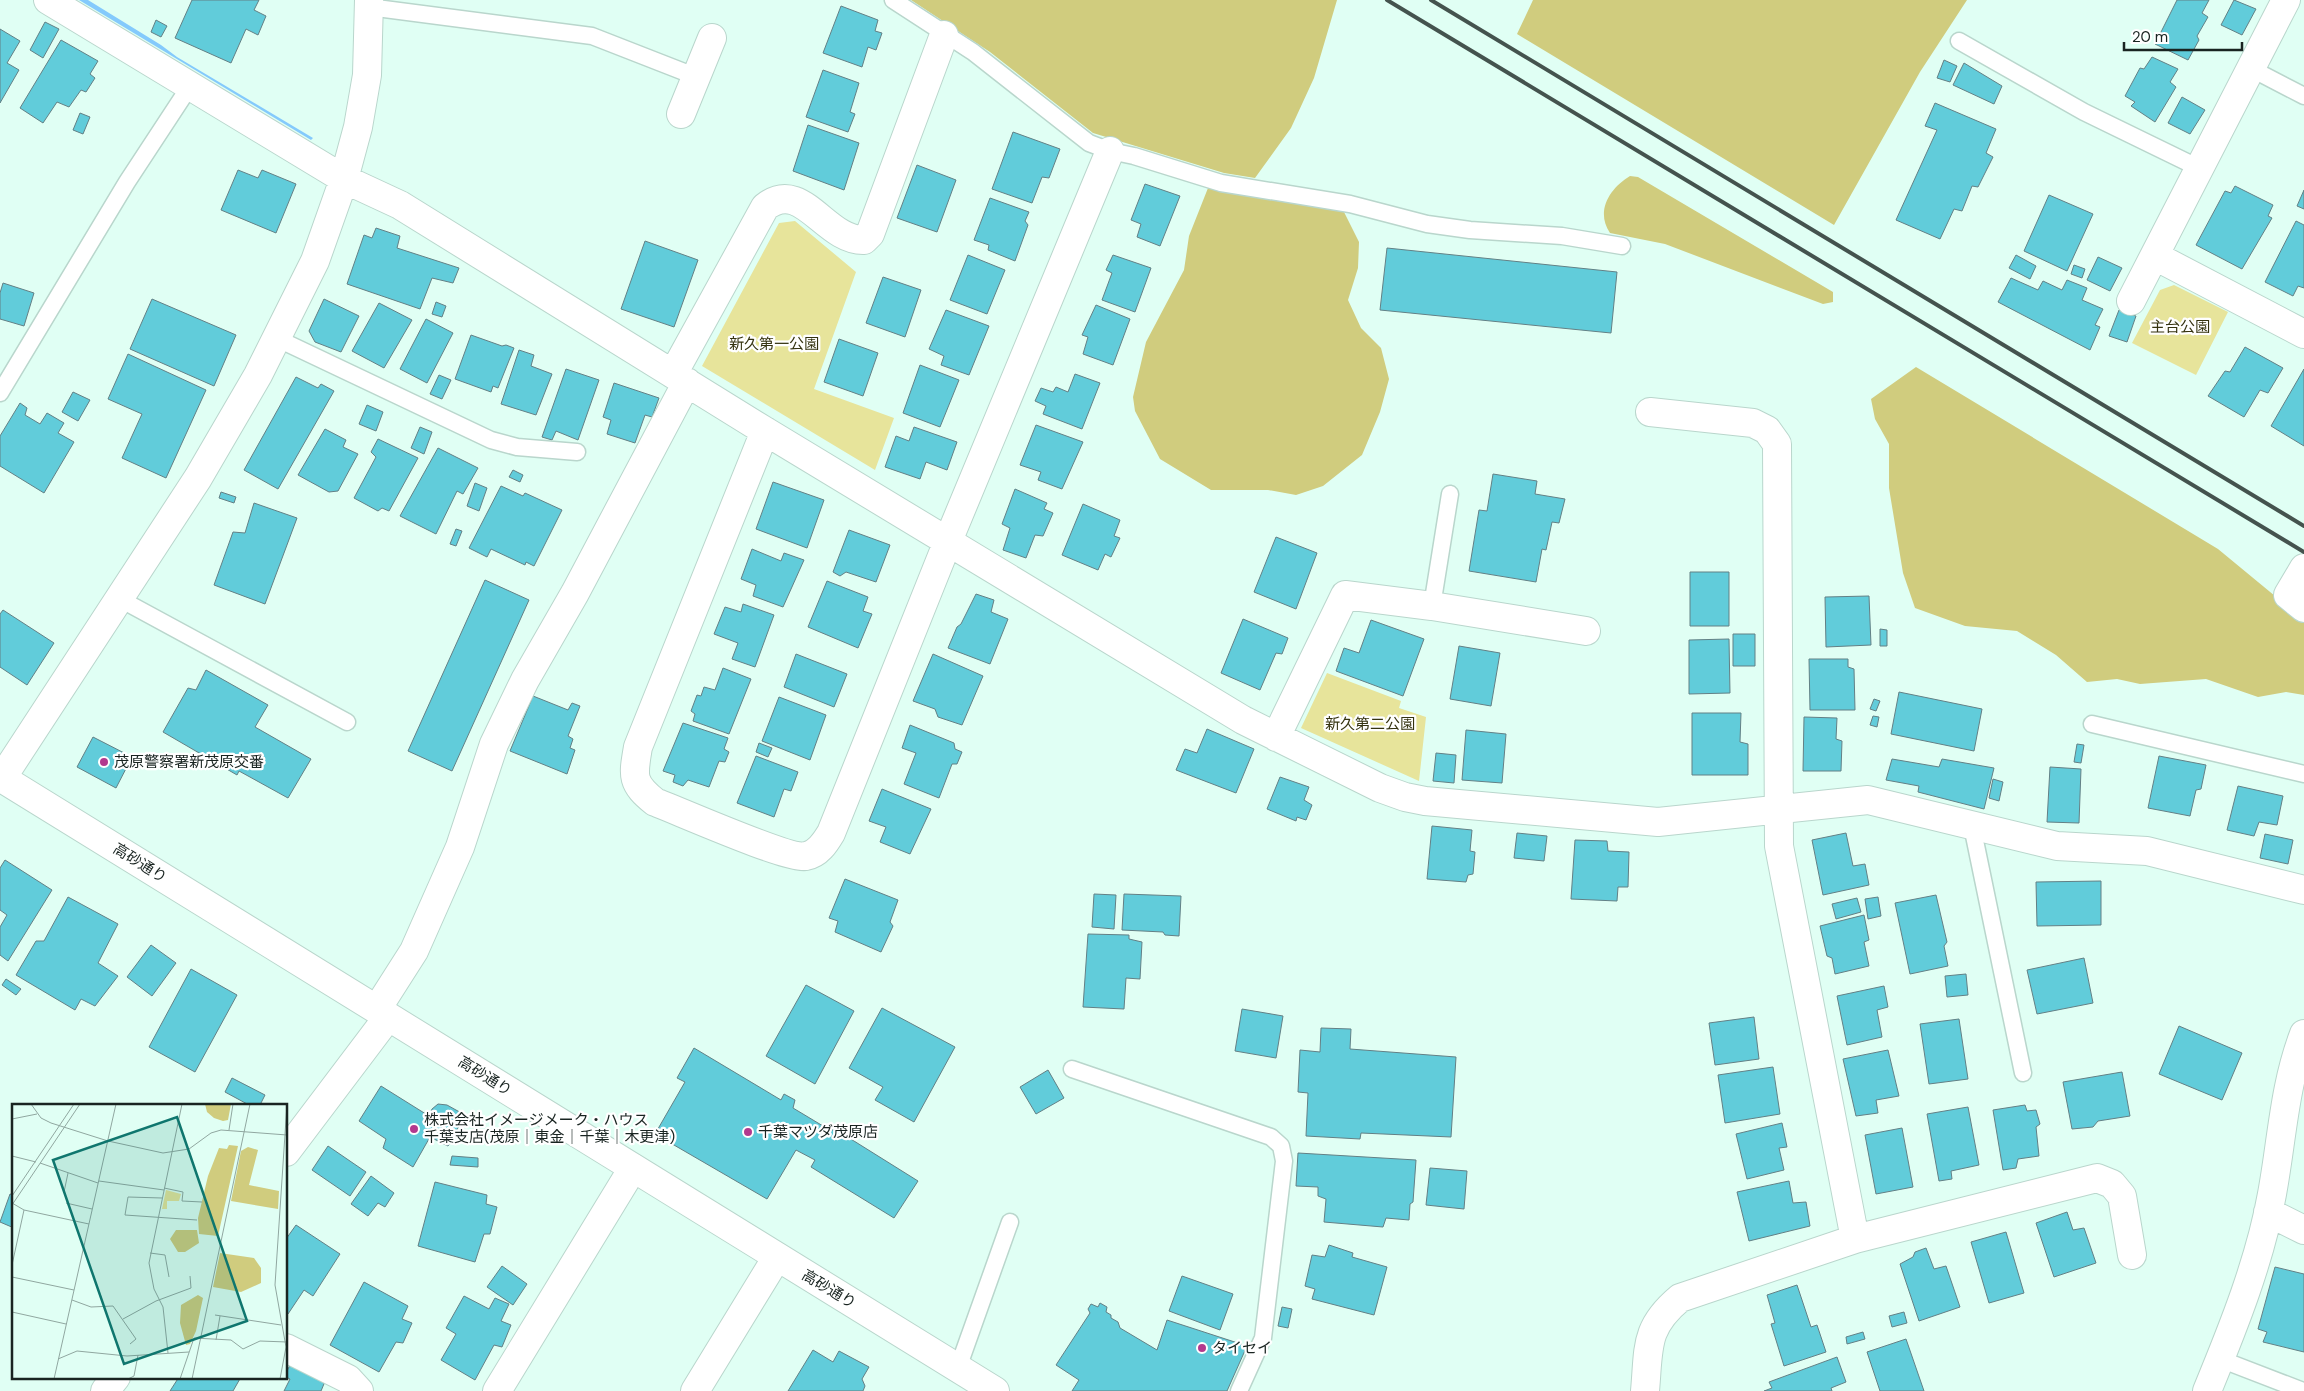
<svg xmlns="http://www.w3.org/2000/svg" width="2304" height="1391" viewBox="0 0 2304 1391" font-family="'DM Sans','Noto Sans JP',sans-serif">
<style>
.green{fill:#e7e49b}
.forest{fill:#d0cc7e}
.water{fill:#84cafc}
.building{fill:#61ccda;stroke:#638085}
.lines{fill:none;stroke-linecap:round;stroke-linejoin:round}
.lane-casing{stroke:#b9d6cc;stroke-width:19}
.street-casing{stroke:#b9d6cc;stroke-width:30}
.secondary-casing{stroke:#b9d6cc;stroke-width:30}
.lane{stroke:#fff;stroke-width:16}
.street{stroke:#fff;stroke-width:28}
.secondary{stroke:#fff;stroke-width:28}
.rail{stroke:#44534e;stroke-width:4}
.poi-dot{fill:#b2398e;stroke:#fff;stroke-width:2}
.labels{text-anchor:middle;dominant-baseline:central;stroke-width:4.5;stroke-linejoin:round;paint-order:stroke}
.park-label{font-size:15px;fill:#353310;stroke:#fff}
.poi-label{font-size:15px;fill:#192421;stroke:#fff;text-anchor:start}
.street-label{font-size:15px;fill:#192421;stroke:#fff}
.inset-road{fill:none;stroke:#90a7a0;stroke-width:1}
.view{fill:#0f766e;fill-opacity:0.15;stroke:#0f766e;stroke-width:2.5}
.inset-edge{fill:none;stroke:#192421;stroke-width:2.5}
</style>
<rect width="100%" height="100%" fill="#e0fff4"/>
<path class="green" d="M795,221L856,272L814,389L894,418L875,470L702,366L779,223Z
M2174,285L2228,312L2196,375L2132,343L2160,290Z
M1327,673L1401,701L1399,708L1426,717L1419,781L1301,728Z"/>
<path class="forest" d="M911,0H1337L1314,78L1291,128L1255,178L1224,173L1093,133L990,52Z
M1533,0H1967L1920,72L1834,225L1517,34Z
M1630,176L1638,177L1833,292V302L1823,304L1665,244L1610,233C1595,211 1610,188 1630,176Z
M1208,188L1344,212L1359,242L1358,268L1348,300L1361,328L1381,348L1389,379L1380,412L1362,455L1323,486L1296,495L1268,490H1211L1160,459L1135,411L1133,397L1146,342L1184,270L1189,236Z
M1916,367L2218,549L2304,620V695L2286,692L2258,697L2206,679L2140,684L2117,679L2087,682L2056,655L2017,631L1965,626L1915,608L1903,573L1889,488V444L1875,419L1871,399Z"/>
<path class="water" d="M79,0H88L161,45L177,57L313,138L311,140Z"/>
<path class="building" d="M192,0H259L254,10L266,16L258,35L246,29L231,63L175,38Z
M2177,0H2209L2202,13L2208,17L2197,36L2199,40L2188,60L2155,44Z
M2234,0L2256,9L2242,35L2221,25Z
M841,6L878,20L875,31L882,33L876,50L868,47L862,67L823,53Z
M156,20L167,26L161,37L151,32Z
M45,22L59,29L43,58L30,50Z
M0,29L20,41L7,63L19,70L0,103Z
M61,40L98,61L90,74L95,78L86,92L81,90L69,107L57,102L43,123L20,108Z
M2152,57L2178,69L2170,82L2176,87L2155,122L2131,106L2135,102L2125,96L2140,68L2144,69Z
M1944,60L1957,66L1950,82L1937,78Z
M1964,63L2002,86L1994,104L1953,85Z
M823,70L859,83L850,112L855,114L848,132L806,117Z
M2182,97L2205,110L2190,134L2168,123Z
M1935,103L1996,129L1986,153L1993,157L1978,187L1972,186L1962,211L1954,209L1940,239L1896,220L1937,130L1925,126Z
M80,113L90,117L83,134L73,130Z
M808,125L859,143L844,190L793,171Z
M1013,132L1060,149L1049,178L1042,177L1032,203L992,189Z
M917,165L956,180L937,232L897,218Z
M238,170L258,178L262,170L296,184L276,233L221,210Z
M1145,184L1180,196L1160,246L1137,237L1141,224L1131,220Z
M2235,186L2273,205L2268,216L2272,218L2242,269L2196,245L2225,191L2231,193Z
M2304,190V209L2297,206Z
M2049,195L2093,214L2067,271L2024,251Z
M990,198L1029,212L1025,221L1028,225L1015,261L988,250L989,245L974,240Z
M2296,221L2304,225V288L2298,286L2293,296L2265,282Z
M376,228L400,236L397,248L459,268L453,283L432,278L420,309L347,284L364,235L372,238Z
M645,241L698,260L674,327L621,309Z
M1387,248L1617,272L1611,333L1380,310Z
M968,255L1005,270L987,314L950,300Z
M1113,255L1151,268L1135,312L1102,300L1112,273L1106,270Z
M2016,255L2036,266L2030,279L2009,268Z
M2098,257L2122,268L2110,291L2087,280Z
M2074,265L2085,269L2082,278L2071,274Z
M883,277L921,290L905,337L866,323Z
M2011,278L2038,290L2043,281L2062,290L2067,280L2087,288L2082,300L2103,309L2095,325L2100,327L2090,350L1998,302Z
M3,283L34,293L24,326L0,319V293Z
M152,299L236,335L214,386L130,349Z
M324,299L359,316L341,352L315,342L309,331Z
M436,302L446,306L442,317L432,314Z
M379,303L412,320L384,368L352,351Z
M1096,305L1130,319L1113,365L1083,354L1088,337L1082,335Z
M946,310L989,326L969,375L941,365L944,356L929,349Z
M2119,310L2136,316L2127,342L2109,336Z
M426,319L453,333L427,383L400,369Z
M471,335L502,346L506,345L514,348L498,388L493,386L491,392L455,379Z
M839,339L878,353L863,396L824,382Z
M2245,347L2283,368L2268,393L2260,390L2244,417L2208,396L2225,371L2230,372Z
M519,350L534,355L531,366L552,374L536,415L501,404Z
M128,354L206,390L166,478L122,458L142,414L108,399Z
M920,365L959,380L940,427L903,413Z
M566,369L599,380L578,440L556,431L552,440L542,437Z
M2304,369V446L2271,426Z
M1075,374L1100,383L1082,429L1043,414L1046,406L1035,401L1041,388L1053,392L1056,387L1068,392Z
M439,375L451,380L442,399L430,394Z
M296,377L318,388L321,384L334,391L278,489L244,470Z
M614,383L659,398L652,417L645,415L635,443L607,434L611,420L603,417Z
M73,392L90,400L78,421L62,412Z
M20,403L27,408L25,415L40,424L47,413L64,423L58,433L74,442L44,493L0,466V436Z
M367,405L383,412L376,431L359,424Z
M1036,425L1083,442L1062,489L1038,480L1041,472L1020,465Z
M420,427L432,432L424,454L411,448Z
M914,427L957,442L947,470L926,462L920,479L885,467L896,436L909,441Z
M325,429L346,440L343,447L358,454L338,491L329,492L298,475Z
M378,439L418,458L389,511L382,508L378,511L354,498L376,457L371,452Z
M438,448L478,468L463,494L457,491L436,534L400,516Z
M513,470L523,475L520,482L509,477Z
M1493,474L1537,481L1535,494L1565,499L1559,523L1552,522L1546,550L1542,549L1536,582L1469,571L1479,510L1487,511Z
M773,482L824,500L807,548L756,529Z
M475,483L487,488L479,511L467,506Z
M501,486L523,496L525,493L562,510L534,566L526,562L525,565L491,549L487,557L469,548Z
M1015,489L1047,503L1044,509L1053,513L1043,536L1035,535L1026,558L1003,550L1010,528L1002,524Z
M221,492L236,497L234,503L219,498Z
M254,503L297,518L265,604L214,585L233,532L245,533Z
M1083,504L1120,520L1114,536L1120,538L1111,557L1105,554L1098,570L1062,555Z
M456,529L462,531L456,546L450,544Z
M849,530L890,545L876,582L846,572L840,576L833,572Z
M1276,537L1317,553L1296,609L1254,592Z
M752,549L781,561L784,553L804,560L783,607L753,596L756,585L741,579Z
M1690,572H1729V626H1690Z
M485,580L529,600L452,771L408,751Z
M827,581L868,597L863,611L872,614L858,648L808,627Z
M976,594L994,600L991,612L1008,619L990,664L948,648L957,627L961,624Z
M1869,596L1871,645L1826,647L1825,597Z
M743,604L774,615L755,667L732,659L738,643L714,634L725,607L741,612Z
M3,610L54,643L27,685L0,667V614Z
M1243,619L1288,638L1282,654L1276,653L1260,690L1221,673Z
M1371,620L1424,639L1403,696L1336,671L1344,648L1359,653Z
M1880,629L1887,630V646H1880Z
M1733,634H1755V666H1733Z
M1729,639L1730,693L1689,694V640Z
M1459,646L1500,653L1491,706L1450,699Z
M796,654L847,674L834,707L784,687Z
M933,654L983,676L962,725L938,717L935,709L913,701Z
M1809,659H1848V667L1854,669L1855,710H1810Z
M723,668L751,679L729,734L693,721L695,714L691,711L697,695L701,696L704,687L715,690Z
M206,670L268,705L255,727L311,759L288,798L239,771L237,775L163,732L188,688L196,690Z
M1899,692L1982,709L1974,751L1891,734Z
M533,696L568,710L572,703L580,706L568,736L573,739L570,748L575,750L567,774L510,751Z
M779,697L826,715L810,760L762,741Z
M1874,699L1880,701L1876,711L1870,709Z
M1692,713H1741L1740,742L1748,744V775H1692Z
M1873,716L1879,717L1877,727L1870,725Z
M1804,717L1837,718L1836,739L1842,741L1841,771H1803Z
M683,723L728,738L724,749L729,752L725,762L719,761L709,787L688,780L683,786L673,782L675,775L663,771Z
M910,725L954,743L955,749L962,752L957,764H952L939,798L904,784L916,753L902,748Z
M1207,729L1254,749L1236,793L1176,770L1185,749L1197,753Z
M1466,730L1506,734L1502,783L1462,780Z
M93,737L132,757L116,788L77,767Z
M759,743L772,748L768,757L756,752Z
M2077,744L2084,745L2081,763L2074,762Z
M1436,753L1456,755L1454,783L1433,781Z
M756,756L798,772L791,791L784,789L774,817L737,803Z
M2159,756L2206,765L2201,789L2196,790L2190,816L2148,808Z
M1892,759L1939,767L1942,759L1994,768L1984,809L1918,792L1919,786L1886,780Z
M2050,767L2081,769L2079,823L2047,822Z
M1280,777L1309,787L1304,800L1312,805L1306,820L1297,817L1296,821L1267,809Z
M1993,779L2003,782L1999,801L1989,798Z
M2238,786L2283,796L2277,825L2259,822L2254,836L2227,830Z
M882,789L931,809L910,854L880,842L886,827L869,821Z
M1432,826L1472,830L1470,851L1475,852L1473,874L1468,875L1466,882L1427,879Z
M1517,833L1547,836L1544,861L1514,858Z
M1846,833L1853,866L1865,864L1869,885L1823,895L1812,840Z
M2265,834L2293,840L2288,864L2260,858Z
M1575,840L1607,841L1608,851L1629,852L1628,887H1618L1617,901L1571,899Z
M5,860L52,890L8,961L0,955V927L7,915L0,910V868Z
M845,879L898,900L890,922L893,926L881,952L835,932L838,921L829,918Z
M2101,881V925L2037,926L2036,882Z
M1094,894L1116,895L1114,929L1092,927Z
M1124,894L1181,896L1179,936L1165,935L1163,932L1122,930Z
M1936,895L1947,942L1944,946L1948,966L1910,974L1895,903Z
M68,897L118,924L98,963L118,976L95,1006L81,999L75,1010L16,975L36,941H44Z
M1878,897L1881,916L1868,919L1865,899Z
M1857,898L1861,912L1836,919L1832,904Z
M1864,915L1869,940L1864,942L1869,966L1835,974L1832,958L1827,956L1820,926Z
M1088,934L1129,935V939L1142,942L1140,979L1126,978L1124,1009L1083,1007Z
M151,945L176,963L152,996L127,977Z
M2084,958L2093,1003L2037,1014L2027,970Z
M191,969L237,995L195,1072L149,1047Z
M1966,974L1968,995L1947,997L1945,976Z
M6,979L21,989L16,995L2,985Z
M806,985L854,1011L815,1084L766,1056Z
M1884,986L1888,1007L1877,1010L1882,1037L1847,1045L1837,996Z
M882,1008L955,1047L914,1122L875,1100L883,1087L849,1068Z
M1242,1009L1283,1016L1276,1058L1235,1051Z
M1754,1017L1759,1059L1715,1065L1709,1023Z
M1959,1019L1968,1079L1929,1084L1920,1024Z
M2179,1026L2242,1053L2222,1100L2159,1074Z
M1321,1028L1351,1029L1350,1049L1456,1057L1451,1137L1361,1133L1360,1139L1306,1136L1308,1093L1298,1092L1300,1050L1320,1052Z
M694,1048L781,1100L784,1094L795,1100L793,1108L828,1129L838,1131L918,1181L894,1218L811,1167L815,1160L796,1150L767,1199L655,1134L685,1082L677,1078Z
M1888,1050L1899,1096L1876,1100L1878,1113L1856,1116L1843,1059Z
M1773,1067L1780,1114L1725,1123L1718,1075Z
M1048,1070L1064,1098L1036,1114L1020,1087Z
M2122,1072L2130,1116L2098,1121L2093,1127L2072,1129L2063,1082Z
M232,1078L265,1095L260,1105H249L225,1092Z
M381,1086L429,1116L432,1109L438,1104L447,1105L465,1115L448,1146L430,1137L413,1167L383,1148L386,1139L359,1121Z
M2025,1105L2027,1111L2036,1110L2040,1124L2036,1127L2039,1156L2018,1159L2016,1168L2003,1170L1993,1110Z
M1968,1107L1979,1165L1951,1171L1952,1179L1939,1181L1927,1114Z
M1782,1123L1787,1147L1779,1148L1784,1170L1747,1179L1736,1134Z
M1902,1128L1913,1187L1876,1194L1865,1135Z
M328,1146L366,1172L350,1196L312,1170Z
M1298,1153L1416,1160L1413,1202L1410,1204L1409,1220L1386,1218L1383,1227L1324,1222L1326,1199L1318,1196V1187L1296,1186Z
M452,1156L478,1158V1167L450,1165Z
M1430,1168L1467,1171L1464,1209L1426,1205Z
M371,1176L394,1193L385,1207L378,1203L368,1216L351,1204Z
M1789,1181L1793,1203L1806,1202L1810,1226L1749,1241L1737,1192Z
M435,1182L487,1195L486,1204L497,1207L490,1234H484L475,1262L418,1246Z
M10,1194L14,1195V1228L0,1222Z
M2067,1212L2073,1230L2084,1228L2096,1263L2054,1277L2036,1223Z
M296,1225L340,1254L313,1296L304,1290L288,1314L286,1313V1239Z
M2006,1232L2024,1293L1989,1303L1971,1242Z
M1329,1245L1353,1253L1352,1257L1387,1267L1374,1315L1312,1299L1315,1289L1305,1286L1312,1255L1325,1257Z
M1926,1248L1934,1269L1946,1266L1960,1307L1919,1321L1900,1264L1913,1257L1915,1252Z
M502,1266L527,1284L513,1305L487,1287Z
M2275,1267L2304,1274V1352L2263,1342L2267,1332L2258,1329Z
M1182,1276L1233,1294L1220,1330L1169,1311Z
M364,1282L408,1306L402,1319L412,1323L403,1343L396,1342L379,1372L330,1345Z
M1797,1285L1811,1327L1817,1325L1826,1352L1784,1366L1771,1324L1775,1323L1767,1295Z
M464,1296L489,1309L495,1298L509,1304L501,1321L511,1325L502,1347L494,1345L475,1380L441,1360L456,1334L446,1328Z
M1100,1303L1107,1307L1106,1312L1111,1315V1318L1118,1322L1120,1328L1157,1350L1167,1320L1247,1346L1227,1391H1072L1079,1380L1056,1365L1090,1313L1088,1309L1091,1304L1098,1307Z
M1282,1307L1292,1309L1288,1328L1278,1326Z
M1904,1312L1907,1323L1892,1327L1889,1316Z
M1863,1332L1865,1339L1847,1344L1846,1337Z
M1906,1339L1924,1391H1880L1867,1352Z
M813,1350L833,1362L839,1351L869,1367L862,1379L865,1386L863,1391H788Z
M1837,1357L1846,1382L1831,1388L1832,1391H1764L1772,1388L1769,1382Z
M291,1363L326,1379L321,1391H284L290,1379L286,1377V1373Z
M179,1377H241L233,1391H170Z"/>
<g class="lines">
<defs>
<path id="lane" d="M893,0L973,52L1089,143L1110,151L1134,156L1221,183L1350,204L1427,224L1470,230L1562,236L1622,246
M369,7L592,36L697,77
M1959,41L2084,112L2199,168
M2250,68L2304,96
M276,338L491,440L517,447L577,452
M0,393L127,182L190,86
M120,599L347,722
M1432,606L1450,494
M2092,724L2304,774
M1972,826L2023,1073
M1072,1069L1271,1137L1281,1146L1284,1161L1263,1338L1239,1391
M2220,1359L2303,1391
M958,1368L1010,1222"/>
<path id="street" d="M48,0L344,179L400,205L765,431L1243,720L1380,788L1405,797L1425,801L1658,822L1868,800L2057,846L2147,851L2304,890
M681,114L712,38
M2155,256L2304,334
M2131,301L2286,0
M673,374L765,207C802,177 825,241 864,240L870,234L944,35
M1650,412L1753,423L1767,430L1777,444L1779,846L1855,1239
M765,431L638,747C633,776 631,783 655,802C679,811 789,860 806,856C818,854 825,843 831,833L948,541L1110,151
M2304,568L2288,595L2304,608
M1276,737L1345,595L1432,606L1586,631
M2,778L198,478L258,375L315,261L344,179L358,127L367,75L369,0
M377,1009L414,951L460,847L494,744L525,680L575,593L687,382
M286,1152L388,1017
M2268,1212L2304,1230
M286,1348L348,1379L359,1391
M105,1391L116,1377
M497,1391L633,1168
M695,1391L777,1257
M1645,1391C1649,1348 1644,1328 1680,1298L1855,1239L2097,1178L2112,1184L2122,1196L2132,1255
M2207,1391C2233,1328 2260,1261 2272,1194C2282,1140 2284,1086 2304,1034"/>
<path id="secondary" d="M0,777L995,1391"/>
</defs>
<use href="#lane" class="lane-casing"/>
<use href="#street" class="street-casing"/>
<use href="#secondary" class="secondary-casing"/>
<use href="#lane" class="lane"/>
<use href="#street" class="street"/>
<use href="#secondary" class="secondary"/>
<path class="rail" d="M1387,0L2304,552
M1431,0L2304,526"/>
</g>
<g class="poi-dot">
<circle cx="104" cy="762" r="5"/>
<circle cx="414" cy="1129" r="5"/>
<circle cx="748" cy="1132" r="5"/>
<circle cx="1202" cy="1348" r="5"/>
</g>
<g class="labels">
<g class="park-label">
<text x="2180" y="327">主台公園</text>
<text x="774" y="344">新久第一公園</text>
<text x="1370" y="724">新久第二公園</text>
</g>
<g class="poi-label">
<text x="114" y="762">茂原警察署新茂原交番</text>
<text x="424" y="1120">株式会社イメージメーク・ハウス<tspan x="424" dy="17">千葉支店(茂原｜東金｜千葉｜木更津)</tspan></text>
<text x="758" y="1132">千葉マツダ茂原店</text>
<text x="1212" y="1348">タイセイ</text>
</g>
<g class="street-label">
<text transform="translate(140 863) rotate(32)">高砂通り</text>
<text transform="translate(485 1076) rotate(32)">高砂通り</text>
<text transform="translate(829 1289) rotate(31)">高砂通り</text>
</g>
</g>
<g transform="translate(12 1104)">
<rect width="275" height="275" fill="#e0fff4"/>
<path d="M154,86L169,90L167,97H155V105H150Z" fill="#e7e49b"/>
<path d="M193,0H219L216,16L211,17L202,14L195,8ZM217,41L226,42L206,132L187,130L186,114L196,72L207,44L215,45ZM236,43L246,46L237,81L267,87L266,105L219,97L229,47ZM164,126H185L187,139L173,148H166L158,135ZM208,149L242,154L249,164V179L229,188L201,183ZM186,191L191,194L184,227L178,240L174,241L168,219L169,201Z" fill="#d0cc7e"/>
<path class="inset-road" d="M19,0L29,14L39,19L96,37L151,49L177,45L199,29L209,26L275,31M0,15L25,10M217,26L221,0M0,52L24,58M28,59L86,79M87,77L152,86M152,84L171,88L170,97L190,98M52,88L56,69M0,92L62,0M150,94L116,93L113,111L185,116M0,99L12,106L77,120M54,99L80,105M0,101L68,0M138,149L153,151L157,173M0,161L12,106M0,173L62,186M60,196L79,203L101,202L124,235L118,240M0,208L54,220M203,211L269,221M111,215L144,197L179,184L178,172M204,236L208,212M156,249L151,203L142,185L137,159L170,0M46,255L65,247L115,252L177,248M42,275L104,0M116,275L122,272L126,251M168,275L182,234L219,236L231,245L248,237L275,238M180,275L238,0M268,275L274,243L263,181L275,0"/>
<path class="view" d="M165,13L235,217L112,260L41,56Z"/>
<rect width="275" height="275" class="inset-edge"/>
</g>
<path d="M2124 42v8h118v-8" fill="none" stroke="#192421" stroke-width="2.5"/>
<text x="2132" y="42" font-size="15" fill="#192421" stroke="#ffffff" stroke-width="4" paint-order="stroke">20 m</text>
</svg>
